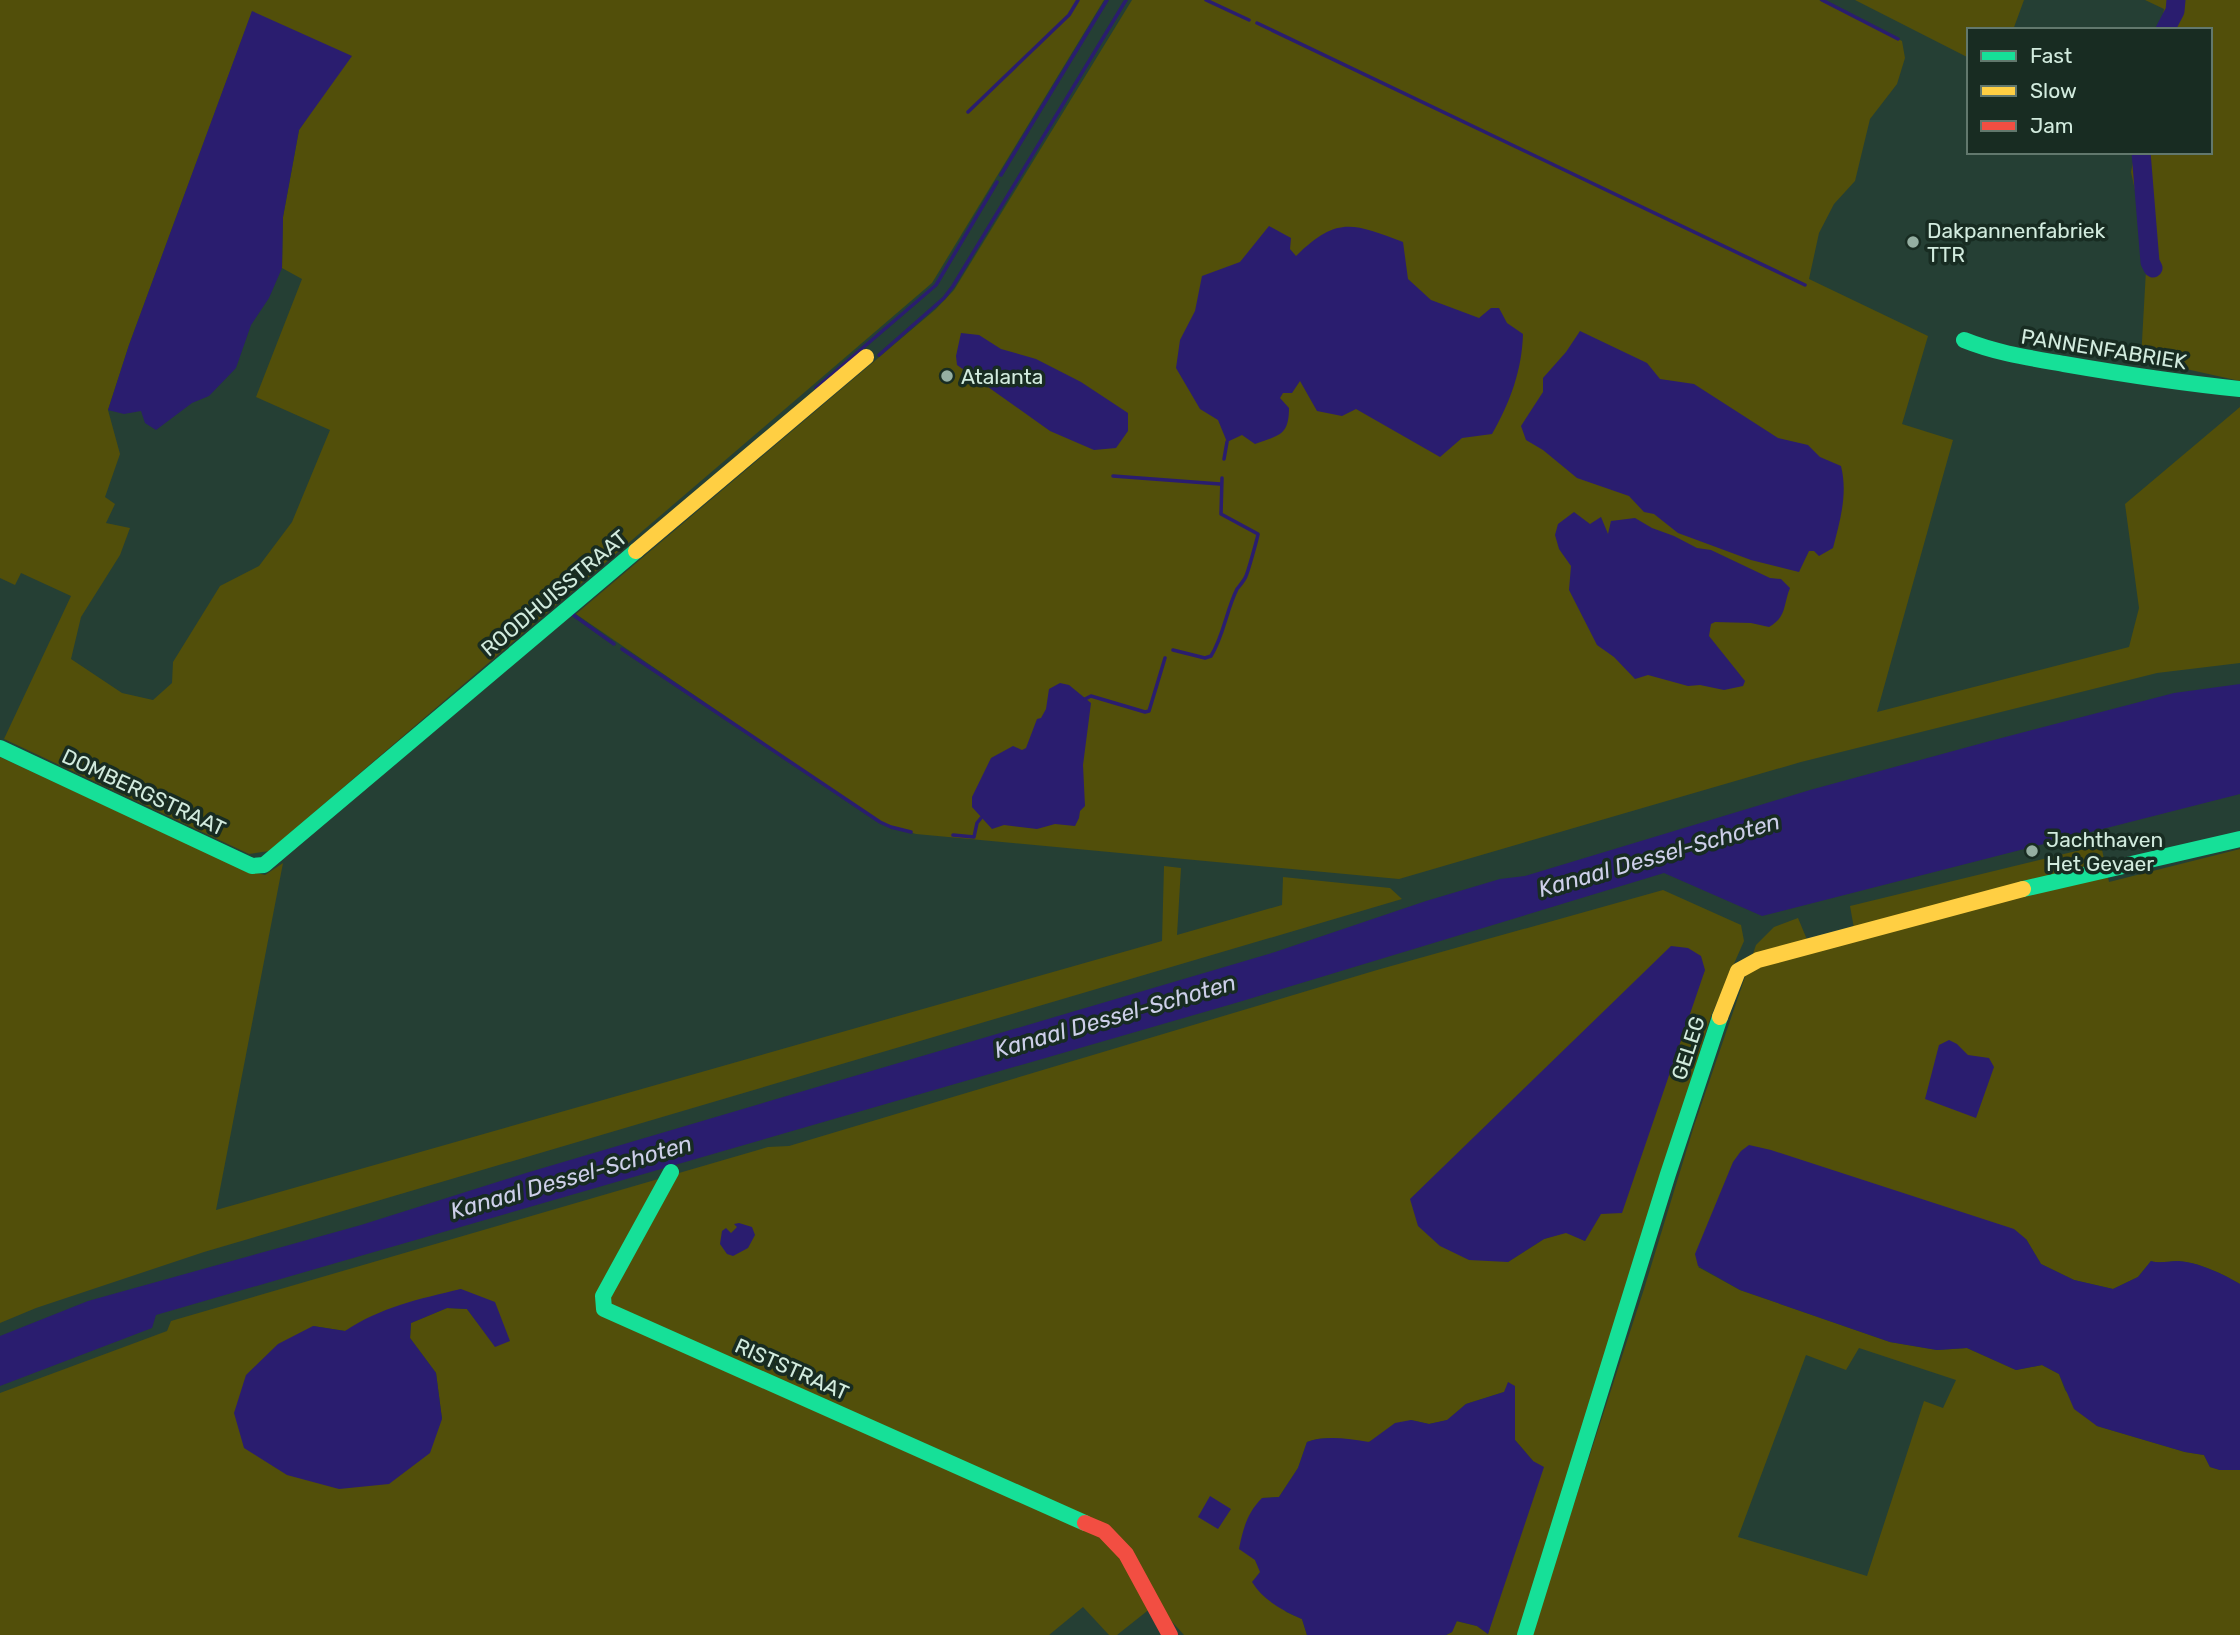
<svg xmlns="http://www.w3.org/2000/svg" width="2240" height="1635" viewBox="0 0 2240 1635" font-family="Rubik,sans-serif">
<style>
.green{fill:#524f0a;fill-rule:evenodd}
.water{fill:#2a1d6f}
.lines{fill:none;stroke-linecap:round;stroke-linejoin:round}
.stream{stroke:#2a1d6f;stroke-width:3.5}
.river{stroke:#2a1d6f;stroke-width:19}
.fast{stroke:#16e098;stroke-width:16}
.slow{stroke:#ffcf43;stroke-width:16}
.jam{stroke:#f24e42;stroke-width:16}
.poi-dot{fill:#95afa2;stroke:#182c22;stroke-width:2.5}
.labels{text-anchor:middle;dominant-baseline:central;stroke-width:7;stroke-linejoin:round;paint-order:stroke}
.poi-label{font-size:21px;fill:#d2ebde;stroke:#182c22;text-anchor:start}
.street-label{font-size:21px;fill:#d2ebde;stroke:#182c22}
.water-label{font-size:23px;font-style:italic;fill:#cdcfe9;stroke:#182c22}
</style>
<rect width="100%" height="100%" fill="#253f34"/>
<path class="green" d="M0,0H1104L932,283L269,851L249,854L4,739L71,596L21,573L15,585L0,578ZM252,12L315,106L299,130L283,217L282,268L302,279L256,397L330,430L292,522L259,566L220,586L173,662L172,683L153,700L122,693L71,659L81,617L120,555L130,528L106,523L115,504L105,497L120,454L108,410L129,345Z
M1132,0H1819L1902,41L1905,58L1897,84L1870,119L1855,181L1834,204L1819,233L1809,279L1928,336L1902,424L1953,440L1877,712L2129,647L2139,608L2125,504L2240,407V663L2157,673L1801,762L1399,879L916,834L886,825L874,818L576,614L936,309L954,290Z
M1855,0H2024L2013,30H1969V58Z
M2145,0H2240V381L2141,359L2146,270L2142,223L2131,172L2135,152H2210V30H2160L2164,9Z
M0,757L245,870L265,875L283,863L216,1210L1162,941L1164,866L1181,868L1177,935L1282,905L1283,877L1390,888L1402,899L204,1252L36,1308L0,1323Z
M2101,845L2109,882L2240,849V1284C2223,1274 2198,1262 2178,1261C2168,1261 2161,1264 2151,1261L2138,1277L2113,1289L2074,1280L2041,1264L2026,1239L1698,1267L1740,1290L1890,1342L1937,1350L1967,1348L2016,1370L2042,1365L2059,1374L2065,1390L2097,1426L2185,1452L2204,1455L2210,1467L2220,1470H2240V1635H1531L1644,1289L1694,1126L1756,945L1774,927L1798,918L1808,942L1855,934L1850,906ZM1859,1348L1956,1380L1943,1408L1924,1401L1867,1576L1738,1537L1806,1355L1846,1370Z
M1663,890L1741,925L1744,941L1711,1016L1520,1635H1446L1452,1632L1456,1621L1477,1626L1488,1634L1533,1461L1515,1440L1504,1392L1466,1404L1448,1420L1429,1424L1411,1420C1401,1425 1378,1441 1367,1442C1345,1443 1331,1433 1307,1442L1298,1468L1279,1497L1262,1498L1255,1560L1286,1612L1302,1619L1307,1635H1184L1156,1604L1117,1635H1109L1083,1607L1049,1635H0V1393L167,1331L171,1321L768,1147L789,1146L1377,970ZM1705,970L1585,1241L1566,1232L1544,1239L1508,1262ZM461,1289L480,1326L467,1309L447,1308L411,1323L410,1338L436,1373L442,1419L313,1326L345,1331Z"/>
<path class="water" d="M252,11L352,56L299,130L283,217L282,268L269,298L251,325L236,368L209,396L192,403L156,430L145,423L141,411L124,414L108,410L129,345Z
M1269,226L1291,238L1290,249L1296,256C1337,216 1352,223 1403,242L1408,279L1431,300L1479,318L1491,308H1499L1507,323L1523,334C1522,370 1510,403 1492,434L1462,438L1440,457L1356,409L1342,416L1317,411L1300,381L1292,393H1283L1280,398L1289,408C1289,436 1279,435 1255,444L1242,435L1227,442L1218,420L1200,409L1176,368L1180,340L1195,311L1202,276L1240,262Z
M1580,331L1647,363L1660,379L1694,384L1778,438L1808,445L1820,457L1841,466C1848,494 1840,521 1833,548L1819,556L1814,551H1809L1799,572L1751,560L1678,533L1654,514L1644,512L1629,496L1577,478L1543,450L1526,440L1521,426L1543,392V378L1566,352Z
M961,333L979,335L1001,349L1036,359L1081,382L1128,413V431L1116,448L1094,450L1050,431L957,365L956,356Z
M1574,512L1590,524L1601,517L1608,534L1611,521L1635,518L1652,528L1674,536L1697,548L1711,550L1770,578L1781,579L1790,588C1783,605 1787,617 1769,627L1751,623L1715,622L1711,624L1709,636L1745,681L1743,686L1724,690L1700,685L1688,686L1648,675L1635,679L1614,657L1597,645L1569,590L1571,566L1559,549L1555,535L1558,524Z
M1060,683L1069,685L1091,703L1083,765L1085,806L1080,811L1079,818L1075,826L1055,824L1037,829L1004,825L992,829L972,807V797L991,758L1013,746L1022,750L1026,748L1037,719L1041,718L1046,709L1049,689Z
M2240,684V794L1762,916L1664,873L1239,1002L156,1315L152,1328L0,1386V1336L88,1301L361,1225L526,1173L1275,952L1426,901L1500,879L1525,876L1810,790L1990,741L2174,693Z
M1671,946L1688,948L1701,956L1705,970L1622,1213L1601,1214L1585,1241L1566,1233L1544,1239L1508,1262L1469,1260L1440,1246L1418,1226L1410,1199Z
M1949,1040L1957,1044L1968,1055L1989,1058L1994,1067L1976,1118L1925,1099L1939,1045Z
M1749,1145L1771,1150L2014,1229L2026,1239L2041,1264L2074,1280L2113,1289L2138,1277L2151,1261C2161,1264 2167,1261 2178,1261C2198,1262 2223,1274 2240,1284V1470H2220L2210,1467L2204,1455L2185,1452L2097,1426L2074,1409L2059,1374L2042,1365L2016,1370L1967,1348L1937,1350L1890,1342L1740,1290L1698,1266L1695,1254L1733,1162L1741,1151Z
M739,1223L752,1227L755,1235L748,1248L733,1256L727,1254L720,1244L722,1231L726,1228L731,1233L737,1227L734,1224Z
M461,1289L495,1302L510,1341L495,1347L467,1309L447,1308L411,1323L410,1338L436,1373L442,1419L430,1453L389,1484L339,1489L287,1475L244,1448L234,1413L246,1375L278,1344L313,1326L345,1331C381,1307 419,1299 461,1289Z
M1508,1382L1515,1386V1440L1533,1461L1544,1467L1488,1634L1477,1626L1457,1621L1452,1632L1446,1635H1307L1302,1619C1282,1610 1264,1601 1252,1582L1260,1572L1255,1560L1239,1549C1243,1529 1247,1513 1262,1498L1279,1497L1298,1468L1307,1442C1327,1435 1348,1439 1369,1442L1395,1423L1411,1420L1429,1424L1447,1420L1466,1404L1504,1392Z
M1210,1496L1231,1509L1218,1529L1198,1517Z"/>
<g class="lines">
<path class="stream" d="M1206,0L1249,20
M1822,0L1898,39
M1257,23L1805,285
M968,112L1069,15L1078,0
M1001,175L1107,0
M879,355L944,298L953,286L1126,0
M816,388L936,285L997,182
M1224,459L1227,442
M1113,476L1220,484
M574,612L572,614L614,644
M622,649L880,822L891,827L911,832
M1173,650L1205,658L1211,656C1224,635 1226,611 1237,589C1240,585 1244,581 1246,576C1248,572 1258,536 1258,534L1221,514L1222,478
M1085,699L1091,696L1145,712L1149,711L1165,658
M953,835L974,837L977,823L981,818"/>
<path class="river" d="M2165,30L2175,11L2176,0
M2141,152L2150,262L2153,268"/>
<path class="fast" d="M1964,340C1996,353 2030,358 2064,364C2122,374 2181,383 2240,389
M0,748L252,866L264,865L636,551
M2023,889L2240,839
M671,1172L603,1296L604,1309L1085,1523
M1525,1635L1668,1174L1720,1017"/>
<path class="slow" d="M636,551L866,357
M1720,1017L1738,971L1758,960L2023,889"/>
<path class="jam" d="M1085,1523L1104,1531L1126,1554L1170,1635"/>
</g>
<g class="poi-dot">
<circle cx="1913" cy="242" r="7"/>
<circle cx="947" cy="376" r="7"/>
<circle cx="2032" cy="851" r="7"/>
</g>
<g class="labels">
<g class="poi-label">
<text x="1927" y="230">Dakpannenfabriek<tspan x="1927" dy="24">TTR</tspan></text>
<text x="961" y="376">Atalanta</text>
<text x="2046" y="839">Jachthaven<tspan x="2046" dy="24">Het Gevaer</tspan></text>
</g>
<g class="street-label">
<text transform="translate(2104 349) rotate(9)">PANNENFABRIEK</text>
<text transform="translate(554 593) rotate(-40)">ROODHUISSTRAAT</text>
<text transform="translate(144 792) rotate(25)">DOMBERGSTRAAT</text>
<text transform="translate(1688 1048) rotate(-72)">GELEG</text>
<text transform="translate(792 1369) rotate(24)">RISTSTRAAT</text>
</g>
<g class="water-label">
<text transform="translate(1659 855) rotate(-16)">Kanaal Dessel-Schoten</text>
<text transform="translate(1115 1016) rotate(-16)">Kanaal Dessel-Schoten</text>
<text transform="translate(571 1177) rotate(-16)">Kanaal Dessel-Schoten</text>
</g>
</g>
<rect x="1967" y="28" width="245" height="126" fill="#182c22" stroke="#62786d" stroke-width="2"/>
<rect x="1981" y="51" width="35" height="10" fill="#16e098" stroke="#62786d" stroke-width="2"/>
<text x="2030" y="63" font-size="21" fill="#d2ebde">Fast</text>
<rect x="1981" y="86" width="35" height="10" fill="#ffcf43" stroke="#62786d" stroke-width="2"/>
<text x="2030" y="98" font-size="21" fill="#d2ebde">Slow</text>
<rect x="1981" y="121" width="35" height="10" fill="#f24e42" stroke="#62786d" stroke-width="2"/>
<text x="2030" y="133" font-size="21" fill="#d2ebde">Jam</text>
</svg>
